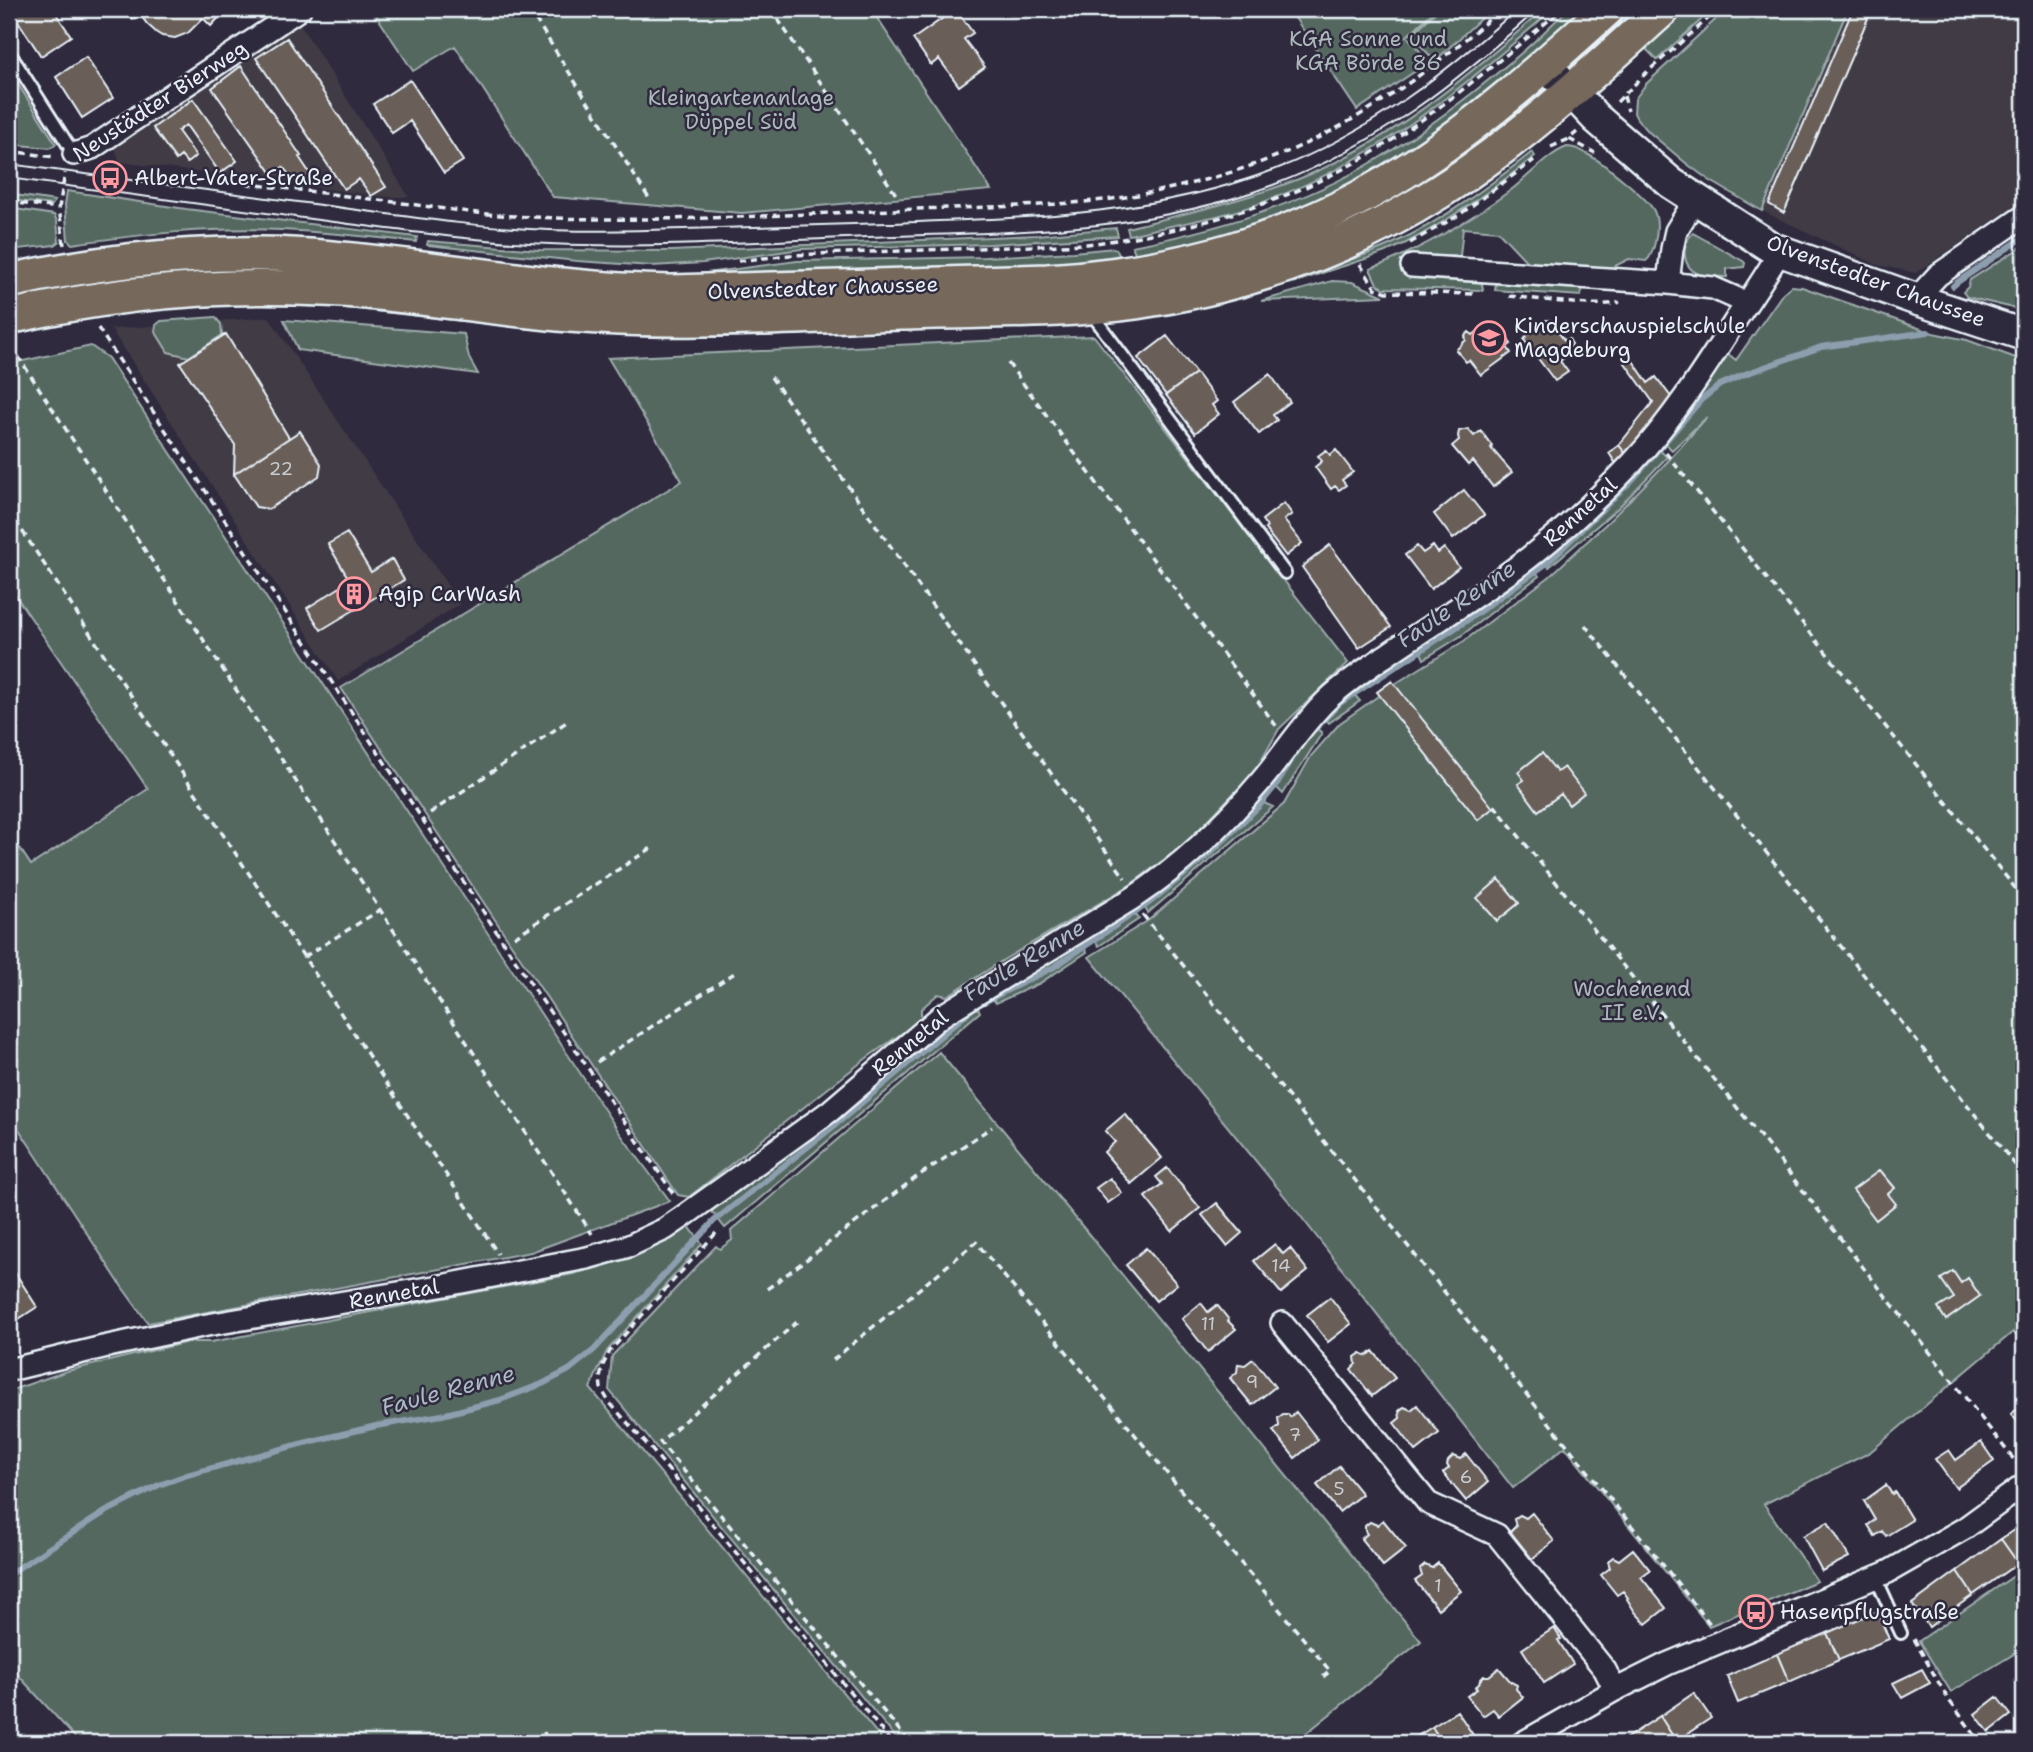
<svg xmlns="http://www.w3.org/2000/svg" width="2033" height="1752" viewBox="0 0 2033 1752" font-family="'Shantell Sans',sans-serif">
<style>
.built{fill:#403a45}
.green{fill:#546861;stroke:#9eacac;stroke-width:2}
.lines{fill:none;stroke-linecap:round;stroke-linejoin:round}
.stream{stroke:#8d9eae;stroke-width:6}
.building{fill:#695e59;stroke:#e8f1f8;stroke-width:2}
.lane-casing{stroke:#e8f1f8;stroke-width:16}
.street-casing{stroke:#e8f1f8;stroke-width:26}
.secondary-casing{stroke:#e8f1f8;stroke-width:35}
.primary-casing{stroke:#e8f1f8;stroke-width:38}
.path{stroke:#e8f1f8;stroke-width:3.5;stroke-dasharray:7 5;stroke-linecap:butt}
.lane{stroke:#2f2a3d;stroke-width:10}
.street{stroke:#2f2a3d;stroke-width:21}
.secondary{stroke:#2f2a3d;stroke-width:30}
.primary{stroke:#76695c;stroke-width:33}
.tram{stroke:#e8f1f8;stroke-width:2}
.labels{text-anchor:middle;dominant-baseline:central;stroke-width:5;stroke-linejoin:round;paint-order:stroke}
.number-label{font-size:18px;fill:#c8ccd0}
.park-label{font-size:21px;fill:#adbabc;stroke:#2f2a3d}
.street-label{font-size:21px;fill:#e8f1f8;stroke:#2f2a3d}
.poi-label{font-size:21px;fill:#e8f1f8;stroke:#2f2a3d;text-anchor:start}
.water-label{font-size:23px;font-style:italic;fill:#acbac7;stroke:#2f2a3d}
</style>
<rect width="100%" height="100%" fill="#2f2a3d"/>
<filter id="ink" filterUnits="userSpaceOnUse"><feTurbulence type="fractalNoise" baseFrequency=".0143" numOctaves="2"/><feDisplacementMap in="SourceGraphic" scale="14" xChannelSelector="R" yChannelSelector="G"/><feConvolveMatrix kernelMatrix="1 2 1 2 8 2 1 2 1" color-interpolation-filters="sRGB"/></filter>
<g filter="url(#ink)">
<path class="built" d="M1848,9H2024V200L1916,273L1877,265L1762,211Z
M301,21L300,24L409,197H386L120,162L114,146Z
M9,41L70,136L56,144L9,70Z
M269,317L460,604L338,681L111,329Z"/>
<path class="green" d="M372,9H871L991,190L742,213L553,197L455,46L413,71Z
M1289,9H1436L1407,36L1429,62L1357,110Z
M1439,9H1491L1435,61L1411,35Z
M1544,9H1553C1458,93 1357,176 1233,212C1199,221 1163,227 1129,235L1127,228C1183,214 1237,202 1291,182C1388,145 1467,77 1544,9Z
M1568,9H1574L1581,17L1433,140L1307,212L1138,259L1132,246C1217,230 1301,205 1376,160C1425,131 1470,96 1513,60C1533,44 1550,26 1568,9Z
M1680,9H1713L1657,60L1641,44Z
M1727,9H1848L1762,211L1709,180L1687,164L1650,133L1637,119L1634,113L1635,99L1646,84Z
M9,70L56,144L50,148L9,144Z
M1567,147C1574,147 1581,150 1587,154C1601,161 1648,198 1654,211C1660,224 1656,246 1649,258L1646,261L1629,259L1611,268L1528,263L1498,231L1463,228L1460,256L1409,257L1478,278L1482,284L1483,290L1384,288L1377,284L1370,269C1421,250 1467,222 1511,190C1527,178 1549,153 1567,147Z
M1532,152L1535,156C1495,188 1452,219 1406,243C1380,256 1352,263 1325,272C1305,279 1283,288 1262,287C1306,273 1352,262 1394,243C1444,220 1489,186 1532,152Z
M67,191L186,209L417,237L416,242C372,237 327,232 282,230C211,227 142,234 72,244L68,240L65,205Z
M9,194L55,201L52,205L9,200Z
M9,208L54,215L57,221L59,242L55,245L9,250Z
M1116,228L1118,236L990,244L801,249L703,263L652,266L577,261L427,245L428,241L539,250L671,251L1036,235Z
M1693,233L1743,261L1745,263L1744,267L1727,269V277C1718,277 1708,277 1699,274C1681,267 1681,244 1693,233Z
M2024,245V313L2009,307L1967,297L1963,292L1968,287L1970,280Z
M1114,248C1120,252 1120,257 1117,263L795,279L614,276L691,275L797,261L985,257L1073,252Z
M1332,281L1352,282L1384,296L1261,301Z
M1496,281L1583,286L1581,296L1495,290Z
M1791,286L1802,287L1933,333L1967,340L2021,360L2019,374L2024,376V1345L2013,1332L1869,1453L1764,1504L1817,1581L1709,1626L1565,1447L1513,1488L1295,1209L1089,957L1149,920L1284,804L1311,756L1340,723L1398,682L1464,641L1549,577L1611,519L1668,461L1707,417L1672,450L1660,438L1700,391L1728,354L1736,360L1783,293Z
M270,300L458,315L463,321L337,307L255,305Z
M215,317L221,324L222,335L189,357L168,352L155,331L156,325L161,321Z
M483,318L739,331L742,335C652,340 564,334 475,322Z
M284,320L464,334L469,358L478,374L298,350Z
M1094,336L1348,663L1279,729L1256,770L1186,843L1130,885L1005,959L947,996L938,994L921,1009V1020L868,1057L689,1197L678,1195L341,688L682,481L608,358Z
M91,346L108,358L619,1132L670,1201L531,1252L148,1323L122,1287L9,1114V832L31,865L148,789L9,586V364Z
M1655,446L1667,457L1619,507L1549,567L1542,559Z
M1533,567L1539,576L1461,636L1424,659L1418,646L1458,622Z
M1350,690L1360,701L1329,723L1321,714Z
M1313,725L1322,733L1283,794L1271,782Z
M1255,799L1273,807L1148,913L1140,900Z
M1132,909L1139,919L1099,946L1091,935Z
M1080,941L1087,952L1040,983L996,1003L990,995Z
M975,1002L980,1012L725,1228L709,1208Z
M939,1052L1161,1322L1421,1641L1294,1743H900L609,1390L612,1356L716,1246L720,1249L732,1240L731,1231Z
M688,1225L702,1244L607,1351L590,1388L885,1743H80L9,1665V1391L67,1371L188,1342H211L573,1274C619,1262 649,1254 688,1225Z
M2024,1569V1648L1951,1692L1919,1641Z"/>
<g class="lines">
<path class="stream" d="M1953,286L1959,281L2024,237
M1315,729L1340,703L1466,621L1547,563L1632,480L1701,400L1720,385L1745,374L1821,347L1928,332
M9,1574L105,1512L159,1485L187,1475L300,1444L376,1426L442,1415L500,1400L542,1384L569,1370L594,1350L714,1221L839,1122L976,1006L1054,967L1149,903L1206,857L1259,806L1276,785L1301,745"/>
</g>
<path class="building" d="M25,9H53L71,36L41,56L14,15Z
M126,9H227L211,26L203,18L188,33L175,38L162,36L157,33L147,24L140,14L133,19Z
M956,9L973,33L964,39L985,67L959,86L939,59L931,65L913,39Z
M1853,9H1872L1784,213L1769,204Z
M287,38L386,187L371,196L359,179L344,189L256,58Z
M86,57L113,98L82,118L56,77Z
M241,66L301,156L299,157L311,175L301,181H294L283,167L273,175L212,88Z
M410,80L463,161L444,173L410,121L392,133L373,104Z
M193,99L237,161L220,173L186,125L178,131L196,156L187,163L181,156L176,160L153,128Z
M1546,320L1554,321L1553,325L1564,340L1569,339L1572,344L1570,348L1573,351L1560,361L1568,372L1555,381L1524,340L1527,335L1545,324Z
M1489,323L1499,337L1504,334L1511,344L1507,347L1511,353L1481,375L1469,360L1466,362L1456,350L1466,340L1465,336L1469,332L1473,335Z
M226,334L289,438L234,474L235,445L180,363Z
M1167,336L1196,373L1166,395L1138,358Z
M1631,358L1648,383L1656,377L1674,401L1628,457L1619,445L1653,402L1625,363Z
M1196,373L1217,401L1212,405L1219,414L1195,433L1166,395Z
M1270,374L1290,402L1273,415L1277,420L1259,434L1234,402Z
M1468,429L1474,436L1481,431L1492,446L1491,448L1512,472L1493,487L1473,461L1468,465L1452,446L1459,440L1458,436L1459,431Z
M300,431L321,464L319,476L269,509L256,507L234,474Z
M1619,445L1628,457L1618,467L1609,453Z
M1326,450L1330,455L1336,450L1353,472L1342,480L1346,485L1339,490L1335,486L1331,489L1315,467L1322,461L1318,456Z
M1464,490L1484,515L1453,539L1434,514Z
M1284,503L1292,514L1284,520L1302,543L1286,556L1265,529L1267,527L1262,520Z
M347,533L371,572L392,559L404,580L321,630L307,608L350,581L328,544Z
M1330,545L1391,627L1359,648L1302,567Z
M1417,546L1423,553L1433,546L1438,553L1444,548L1459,567L1431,589L1405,555Z
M1392,681L1493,808L1478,820L1377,692Z
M1542,753L1557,772L1564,767L1584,793L1569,805L1561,794L1538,811L1518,784L1524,780L1518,772Z
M1499,879L1519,903L1497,921L1477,898Z
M1125,1114L1162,1158L1131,1184L1104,1152L1115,1142L1105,1131Z
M1167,1168L1200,1208L1172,1231L1145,1197L1162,1184L1156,1177Z
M1880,1170L1895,1188L1888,1194L1896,1204L1876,1220L1853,1190Z
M1110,1178L1122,1193L1108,1203L1096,1188Z
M1217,1203L1242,1233L1227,1246L1202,1215Z
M1275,1244L1283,1254L1290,1248L1308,1271L1281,1293L1254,1261Z
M1146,1248L1177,1284L1156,1301L1126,1265Z
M9,1263L37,1307L11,1324L9,1320Z
M1953,1271L1961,1283L1968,1278L1980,1296L1946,1320L1938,1308L1954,1298L1941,1279Z
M1330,1297L1351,1324L1328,1342L1307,1315Z
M1201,1303L1208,1312L1217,1305L1229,1320L1228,1321L1236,1329L1208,1352L1182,1319Z
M1373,1351L1395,1378L1372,1396L1351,1369L1356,1364L1355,1357L1361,1353L1367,1356Z
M1253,1359L1275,1387L1252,1405L1230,1378L1237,1372L1238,1364L1245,1365Z
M2024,1401V1430L2011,1414L2022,1405Z
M1417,1405L1439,1433L1416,1451L1394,1423L1400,1418L1399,1411L1404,1407L1411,1410Z
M1296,1412L1318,1440L1295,1458L1273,1431L1279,1426L1278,1418L1283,1414H1288L1290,1417Z
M1981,1442L1994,1461L1956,1488L1935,1459L1949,1450L1956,1460Z
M1466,1454L1488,1482L1466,1501L1443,1473L1449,1468L1447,1465L1448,1461L1453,1456L1460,1459Z
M1339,1466L1362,1494L1339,1512L1317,1485Z
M1886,1485L1892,1494L1895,1492L1912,1520L1886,1536L1882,1531L1875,1536L1868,1525L1875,1520L1864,1501Z
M1532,1513L1554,1541L1532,1559L1510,1531L1516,1526L1514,1519L1520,1515L1526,1518Z
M1383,1520L1406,1548L1383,1566L1361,1539L1367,1534L1365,1531V1526L1370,1522L1377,1525Z
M1828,1522L1849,1557L1822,1571L1803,1536Z
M2024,1523V1558L2018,1563L2001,1539Z
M2001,1539L2018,1563L1973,1595L1957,1571Z
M1633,1549L1650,1570L1641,1577L1666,1608L1646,1624L1635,1612L1627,1599L1628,1598L1623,1591L1617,1595L1601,1575L1610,1568L1608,1561L1613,1557L1619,1560Z
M1438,1563L1461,1591L1438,1609L1415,1581L1422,1576L1420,1569L1425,1565L1432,1568Z
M1957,1571L1973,1595L1929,1627L1912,1604Z
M1877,1611L1889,1639L1839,1660L1827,1633Z
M1554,1628L1561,1639L1558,1640L1573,1664L1544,1683L1522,1649Z
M1827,1633L1839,1660L1789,1682L1777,1654Z
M1777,1654L1789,1682L1738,1703L1727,1676Z
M1499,1668L1511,1682L1517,1685L1516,1689L1523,1697L1499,1716L1493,1709L1483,1716L1467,1696L1477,1689L1475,1687L1479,1684L1480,1680L1484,1676H1489Z
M1922,1669L1930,1683L1902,1698L1893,1683Z
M1694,1693L1711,1718L1676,1741L1660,1716Z
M1997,1697L2011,1715L1989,1732L1975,1714Z
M1457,1711L1473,1735L1460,1743H1443L1432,1727Z
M1660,1716L1676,1741L1672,1743H1628L1625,1739Z
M1432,1727L1443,1743H1409L1408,1742Z"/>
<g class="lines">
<defs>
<path id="lane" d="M9,52L74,154
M1097,312V321L1285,573
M1876,1578L1901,1633"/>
<path id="street" d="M74,154L92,148L123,127L300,9
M1412,266L1668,283L1713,288L1747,303
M1668,283L1672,249L1676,231L1695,200
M1921,301L1926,288L1938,275L2024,216
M1282,1323L1428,1503L1497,1535L1605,1670L1615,1690
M9,1370L103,1347L207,1325L446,1285L587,1258L629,1246L665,1229L681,1218L830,1111L941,1016L1133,898C1181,866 1224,825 1261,781C1284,754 1302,724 1328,699C1347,681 1369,667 1391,652C1438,620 1487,591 1531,556C1566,528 1601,496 1632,463C1673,419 1705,368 1737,318C1752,296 1767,274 1780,251
M1522,1743L1615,1690L1667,1664L1888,1572L1965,1528L2024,1485"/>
<path id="secondary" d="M1545,64L1596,118L1671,183L1772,248L1921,301L2024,335"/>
<path id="primary" d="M9,281C106,260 209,249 309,256C430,265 550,290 672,292L1047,281C1176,273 1295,241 1404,172C1478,126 1543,67 1607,9
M9,317C123,290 241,282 357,291C424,297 491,308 558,314C671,324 786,317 900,313C978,310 1059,313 1136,302C1245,286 1347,250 1439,192C1521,140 1592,73 1663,9"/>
</defs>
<use href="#lane" class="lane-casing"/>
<use href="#street" class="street-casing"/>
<use href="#secondary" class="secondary-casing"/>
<use href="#primary" class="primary-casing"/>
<path class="path" d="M529,9L650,200
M771,9L897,196
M1624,96L1628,111
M1617,102L1646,73L1719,9
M1569,139L1595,153
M1551,147L1569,139L1577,132
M9,151L55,157
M247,184C301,190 355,197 410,204C445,209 479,214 514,216C648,224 781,215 915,209C980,207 1047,207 1112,199C1168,191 1224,177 1277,156C1361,123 1434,68 1501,9
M9,202L59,208
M1410,243L1459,215L1534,160
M64,245L59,208L65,173
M738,261L790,255L1087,244C1192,231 1296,202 1386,144C1449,104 1505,55 1563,9
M1360,264L1375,288L1387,292L1477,294
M1509,296C1531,298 1603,309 1620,302
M98,328L537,993L675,1196
M9,351L14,350L592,1234
M1008,363L1277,727
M771,377L1125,878
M1666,453L2024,899
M9,511L304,957L498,1254
M1585,625L2024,1176
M1494,805L1764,1141L2019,1466
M430,813L568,721
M1143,915L1711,1625
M514,937L653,847
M304,957L380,910
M597,1062L736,972
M716,1233L610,1351L603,1365L600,1378L601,1388L609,1402L652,1450L892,1743
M767,1289L918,1176L992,1127
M797,1322L660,1442L910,1743
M833,1360L976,1242L1330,1671L1323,1677
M1914,1639L1948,1699L1981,1743
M544,1732L547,1743"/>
<use href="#lane" class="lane"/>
<use href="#street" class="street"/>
<use href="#secondary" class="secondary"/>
<use href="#primary" class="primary"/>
<path class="tram" d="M9,164C113,178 217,192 321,205C397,215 472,227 549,230C593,232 638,230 683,229C751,227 819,225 887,223C1019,218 1151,217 1276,169C1368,134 1444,74 1517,9
M9,178C107,192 205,205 303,218C384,228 467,241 550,244C664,249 780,240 894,236C1024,232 1150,231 1273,185C1375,147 1458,81 1538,9"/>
</g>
</g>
<defs>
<symbol id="bus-ring" viewBox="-11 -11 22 22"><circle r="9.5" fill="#2f2a3d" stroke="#ff9aa2" stroke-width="1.5"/><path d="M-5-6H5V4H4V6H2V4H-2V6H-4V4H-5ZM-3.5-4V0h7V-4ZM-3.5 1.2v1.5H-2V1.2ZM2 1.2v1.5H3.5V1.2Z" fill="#ff9aa2"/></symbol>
<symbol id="school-ring" viewBox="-11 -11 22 22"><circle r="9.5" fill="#2f2a3d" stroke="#ff9aa2" stroke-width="1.5"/><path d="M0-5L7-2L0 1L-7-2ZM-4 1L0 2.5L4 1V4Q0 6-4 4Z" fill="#ff9aa2"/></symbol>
<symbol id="building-ring" viewBox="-11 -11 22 22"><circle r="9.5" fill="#2f2a3d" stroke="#ff9aa2" stroke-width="1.5"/><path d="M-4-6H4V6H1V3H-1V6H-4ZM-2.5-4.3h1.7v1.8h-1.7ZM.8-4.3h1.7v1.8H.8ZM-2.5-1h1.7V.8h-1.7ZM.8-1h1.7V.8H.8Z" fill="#ff9aa2"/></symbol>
</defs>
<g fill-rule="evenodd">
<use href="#bus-ring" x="91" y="159" width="38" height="38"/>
<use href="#school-ring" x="1470" y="319" width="38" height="38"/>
<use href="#building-ring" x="335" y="575" width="38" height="38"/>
<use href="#bus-ring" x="1737" y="1593" width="38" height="38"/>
</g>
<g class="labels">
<g class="number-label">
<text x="281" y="469">22</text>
<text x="1281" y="1266">14</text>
<text x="1208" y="1324">11</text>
<text x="1252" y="1382">9</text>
<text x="1295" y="1435">7</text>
<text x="1466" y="1477">6</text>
<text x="1339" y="1489">5</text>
<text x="1438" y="1586">1</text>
</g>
<g class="park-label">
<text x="1368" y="39">KGA Sonne und<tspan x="1368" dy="24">KGA Börde 86</tspan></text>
<text x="741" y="98">Kleingartenanlage<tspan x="741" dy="24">Düppel Süd</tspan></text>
<text x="1632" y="989">Wochenend<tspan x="1632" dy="24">II e.V.</tspan></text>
</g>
<g class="street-label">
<text transform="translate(160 101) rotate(-33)">Neustädter Bierweg</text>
<text transform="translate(1876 281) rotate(20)">Olvenstedter Chaussee</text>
<text transform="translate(823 288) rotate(-2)">Olvenstedter Chaussee</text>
<text transform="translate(1580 512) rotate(-42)">Rennetal</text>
<text transform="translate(910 1043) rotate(-39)">Rennetal</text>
<text transform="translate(394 1294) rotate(-10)">Rennetal</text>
</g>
<g class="poi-label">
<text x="134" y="178">Albert-Vater-Straße</text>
<text x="1514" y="326">Kinderschauspielschule<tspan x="1514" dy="24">Magdeburg</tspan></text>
<text x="378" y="594">Agip CarWash</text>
<text x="1780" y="1612">Hasenpflugstraße</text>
</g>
<g class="water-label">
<text transform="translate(1456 604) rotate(-34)">Faule Renne</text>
<text transform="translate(1024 960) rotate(-31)">Faule Renne</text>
<text transform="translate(448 1390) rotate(-15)">Faule Renne</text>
</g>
</g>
<rect width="2033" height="1752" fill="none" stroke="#2f2a3d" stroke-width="35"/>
<rect x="18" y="18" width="1998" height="1717" fill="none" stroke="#e8f1f8" stroke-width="2.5" filter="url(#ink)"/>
</svg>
